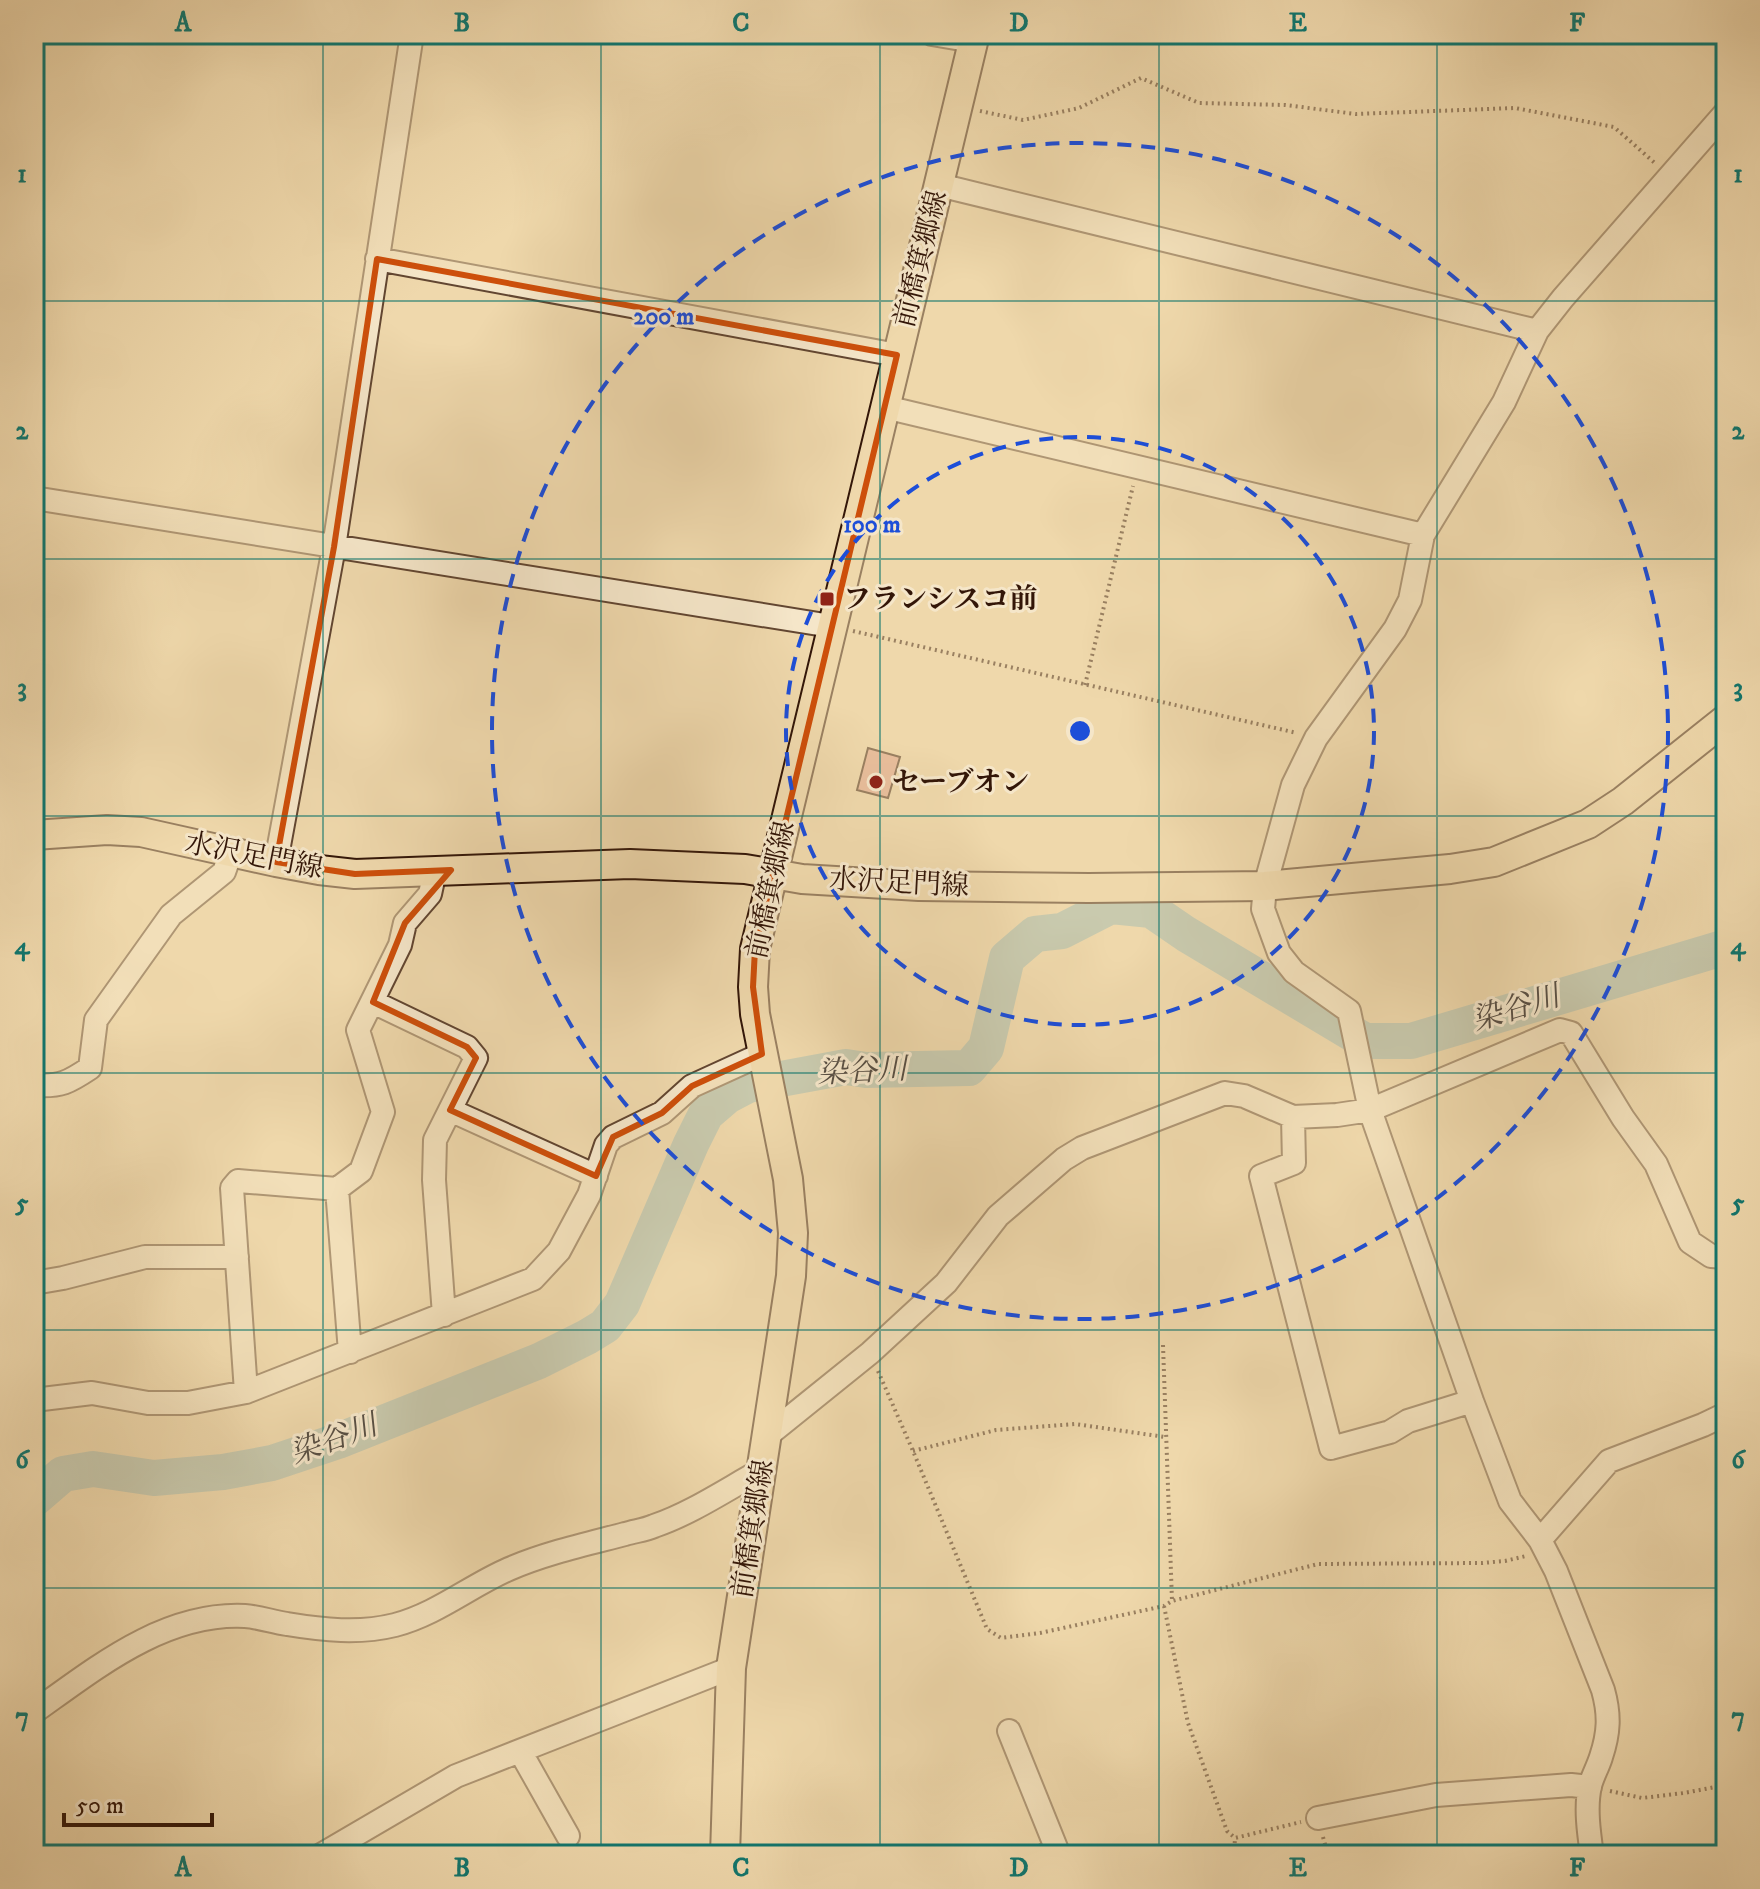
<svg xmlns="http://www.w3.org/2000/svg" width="1760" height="1889" viewBox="0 0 1760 1889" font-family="'IM FELL DW Pica','Noto Serif JP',serif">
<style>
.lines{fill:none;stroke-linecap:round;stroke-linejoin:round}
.river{stroke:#9cb8b2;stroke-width:36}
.building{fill:#e39f8c;stroke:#331608;stroke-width:2}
.minor-casing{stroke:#624631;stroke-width:26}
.major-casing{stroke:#331608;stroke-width:32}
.path{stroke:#331608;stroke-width:4;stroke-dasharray:2 4;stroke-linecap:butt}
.minor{stroke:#f5e6c9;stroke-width:22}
.major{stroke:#efd8ac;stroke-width:28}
.marked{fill:none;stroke:#cd4f0b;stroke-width:6;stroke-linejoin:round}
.grid{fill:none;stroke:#0f766e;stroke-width:2;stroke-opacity:0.55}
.ring{fill:none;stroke:#1d4ed8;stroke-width:4;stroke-dasharray:14 10}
.poi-dot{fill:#8f2418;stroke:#f5e6c9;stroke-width:3}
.labels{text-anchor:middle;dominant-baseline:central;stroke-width:6;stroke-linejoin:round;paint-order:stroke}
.street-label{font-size:28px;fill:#331608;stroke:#f5e6c9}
.poi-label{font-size:28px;font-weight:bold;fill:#331608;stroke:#f5e6c9;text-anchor:start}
.water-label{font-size:30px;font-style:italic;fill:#584f44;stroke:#f5e6c9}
.centre{fill:#1d4ed8;stroke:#f5e6c9;stroke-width:4}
.ring-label{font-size:24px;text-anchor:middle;font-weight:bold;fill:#1d4ed8;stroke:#f5e6c9;stroke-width:6;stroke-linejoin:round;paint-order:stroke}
.neatline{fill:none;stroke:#0f766e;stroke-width:3}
.grid-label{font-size:26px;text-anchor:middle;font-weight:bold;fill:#0f766e}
</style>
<rect width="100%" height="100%" fill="#efd8ac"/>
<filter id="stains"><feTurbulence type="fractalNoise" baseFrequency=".0025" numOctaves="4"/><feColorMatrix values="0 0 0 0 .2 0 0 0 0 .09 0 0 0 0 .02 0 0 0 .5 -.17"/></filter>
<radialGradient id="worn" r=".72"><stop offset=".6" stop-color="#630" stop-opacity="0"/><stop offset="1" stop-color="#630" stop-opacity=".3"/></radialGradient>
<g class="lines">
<path class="river" d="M34,1499L63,1474L93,1469L154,1478L223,1472L272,1463L338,1441L539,1361L587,1337L605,1326L622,1304L691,1144L706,1114L727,1096L748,1085L846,1067L866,1070L969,1068L986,1048L1007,958L1035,934L1062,931L1111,906L1151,910L1186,934L1365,1041H1411L1726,947"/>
</g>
<path class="building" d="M868,748L900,757L888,798L857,790Z"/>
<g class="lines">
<defs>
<path id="minor" d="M932,34L973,41
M939,185L1537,331
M377,259L897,355
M885,407L1423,535
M34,498L831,626
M276,862L334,547L412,34
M373,1002L467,1047L476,1058L435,1140L434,1180L444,1315
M34,1085C61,1087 69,1082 90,1068L96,1020L171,915L224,872L231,852
M450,1110L596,1176
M1293,1117L1294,1163L1261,1176L1331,1448L1390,1432L1408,1421L1472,1401
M337,1189L350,1352
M34,1283L63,1278L145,1257H237
M246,1392L232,1188L238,1181L337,1189L361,1171L383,1112L358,1030L400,945L405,923L430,894L435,871
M34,1400L92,1393L148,1403H188L246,1392L533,1279L559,1251L589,1195L606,1145L613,1137L662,1113L692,1086L762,1054
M767,1436L870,1353L946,1283L998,1216L1064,1159L1082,1148L1225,1093L1244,1096L1293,1117L1337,1115L1370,1110L1560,1030L1571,1033L1623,1118L1656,1164L1690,1242L1711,1256L1726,1257
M1540,1540L1609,1461L1703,1425L1726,1414
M34,1712C96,1668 164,1612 245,1616C259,1617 273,1622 287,1624C323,1630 359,1634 395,1625C437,1614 470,1586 509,1569C546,1553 587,1544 625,1534C635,1531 645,1530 654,1526C692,1513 727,1489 762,1470
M1009,1731L1057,1850L1045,1855
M520,1751L568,1836
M1318,1818L1436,1795L1571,1785L1590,1787
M321,1855L456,1776L731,1668
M1592,1855C1589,1834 1585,1807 1590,1786C1592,1777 1598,1767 1601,1757C1609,1733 1610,1715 1603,1690L1556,1571L1540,1540L1510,1501L1472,1401L1370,1110L1349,1011L1294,972L1279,953L1263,909L1265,886L1293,785L1316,738L1395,629L1410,600L1423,535L1504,402L1537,331L1563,298L1726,112"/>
<path id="major" d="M34,835L107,830L141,832L276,862L319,870L355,874L630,864L745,869L802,879L919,886L1089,888L1265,886L1450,869L1494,862L1588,824L1623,801L1726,719
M725,1855L731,1668L784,1322L791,1276L793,1233L788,1179L755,1014L753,987L755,949L975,34"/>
</defs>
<use href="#minor" class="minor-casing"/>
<use href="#major" class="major-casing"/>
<path class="path" d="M980,111L1023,120L1079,108L1141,78L1199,103L1285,105L1356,114L1515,108L1614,127L1656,164
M853,631L1297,733
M1085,685L1133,486
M1163,1345L1172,1601
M878,1371L913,1451L987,1629L1001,1638L1040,1633L1164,1606L1172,1601L1318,1564L1482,1563L1505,1561L1526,1556
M913,1451L996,1430L1075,1424L1165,1437
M1164,1606L1188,1723L1227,1831L1235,1838
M1610,1791L1642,1798L1684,1793L1726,1785
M1323,1837L1328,1855
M1234,1855L1235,1838L1301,1822"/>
<use href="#minor" class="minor"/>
<use href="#major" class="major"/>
</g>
<path d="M0 0H1760V1889H0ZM377,259L897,355L755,949L753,987L762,1054L692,1086L662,1113L613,1137L596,1176L450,1110L476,1058L467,1047L373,1002L405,923L451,870L355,874L276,862L334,547Z" fill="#efd8ac" fill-opacity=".55" fill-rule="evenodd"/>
<path class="marked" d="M377,259L897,355L755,949L753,987L762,1054L692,1086L662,1113L613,1137L596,1176L450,1110L476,1058L467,1047L373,1002L405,923L451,870L355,874L276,862L334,547Z"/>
<path class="grid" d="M323,34V1855M601,34V1855M880,34V1855M1159,34V1855M1437,34V1855M34,301H1726M34,559H1726M34,816H1726M34,1073H1726M34,1330H1726M34,1588H1726"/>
<g class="ring">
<circle cx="1080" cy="731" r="294"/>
<circle cx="1080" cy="731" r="588"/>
</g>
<g class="poi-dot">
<rect x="819" y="591" width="16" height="16" rx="4"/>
<circle cx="876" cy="782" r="8"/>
</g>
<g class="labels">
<g class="street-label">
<text transform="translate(921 259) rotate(-76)">前橋箕郷線</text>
<text transform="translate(254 856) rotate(11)">水沢足門線</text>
<text transform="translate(899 883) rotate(3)">水沢足門線</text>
<text transform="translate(771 890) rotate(-78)">前橋箕郷線</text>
<text transform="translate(753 1529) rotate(-81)">前橋箕郷線</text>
</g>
<g class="poi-label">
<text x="843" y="599">フランシスコ前</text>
<text x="892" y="782">セーブオン</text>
</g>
<g class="water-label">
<text transform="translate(1516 1009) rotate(-17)">染谷川</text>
<text transform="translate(862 1072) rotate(-3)">染谷川</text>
<text transform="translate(334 1440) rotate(-20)">染谷川</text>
</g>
</g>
<circle cx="1080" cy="731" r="12" class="centre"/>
<g class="ring-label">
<text x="664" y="324">200 m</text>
<text x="872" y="532">100 m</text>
</g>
<rect width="1760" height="1889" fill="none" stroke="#efd8ac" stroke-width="88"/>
<path d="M64 1813v12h148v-12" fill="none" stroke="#331608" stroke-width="4"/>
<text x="76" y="1813" font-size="24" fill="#331608" stroke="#f5e6c9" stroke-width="6" paint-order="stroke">50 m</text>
<rect x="44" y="44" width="1672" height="1801" class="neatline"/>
<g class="grid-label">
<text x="183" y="31">A</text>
<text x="462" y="31">B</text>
<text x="741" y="31">C</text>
<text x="1019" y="31">D</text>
<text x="1298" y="31">E</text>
<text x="1577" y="31">F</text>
<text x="22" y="182">1</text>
<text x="1738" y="182">1</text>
<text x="22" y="439">2</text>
<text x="1738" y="439">2</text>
<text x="22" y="696">3</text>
<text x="1738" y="696">3</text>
<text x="22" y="954">4</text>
<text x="1738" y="954">4</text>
<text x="22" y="1211">5</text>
<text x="1738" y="1211">5</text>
<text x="22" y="1468">6</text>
<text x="1738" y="1468">6</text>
<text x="22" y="1725">7</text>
<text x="1738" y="1725">7</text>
<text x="183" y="1876">A</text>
<text x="462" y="1876">B</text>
<text x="741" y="1876">C</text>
<text x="1019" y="1876">D</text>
<text x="1298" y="1876">E</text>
<text x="1577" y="1876">F</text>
</g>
<rect width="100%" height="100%" filter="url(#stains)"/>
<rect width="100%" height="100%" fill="url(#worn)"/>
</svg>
